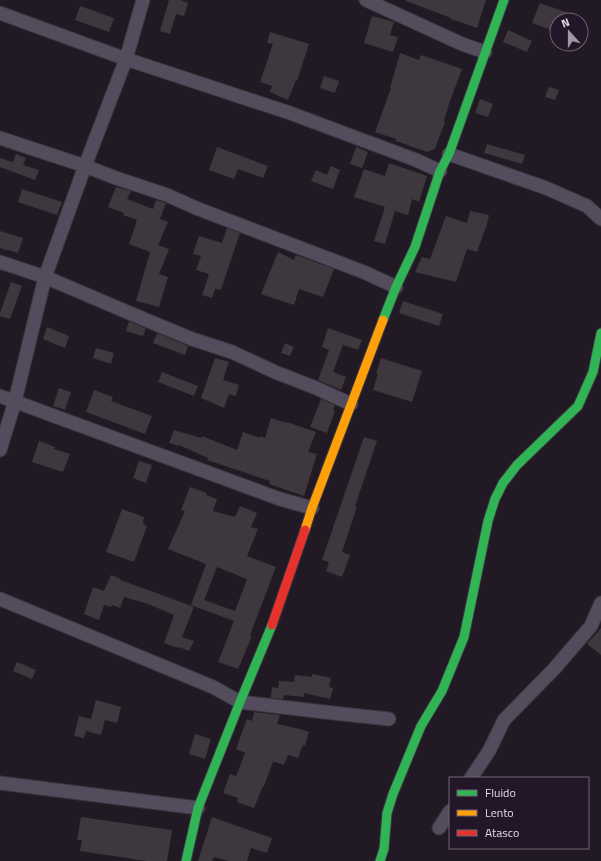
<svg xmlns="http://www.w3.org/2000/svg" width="601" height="861" viewBox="0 0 601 861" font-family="'Titillium Web',sans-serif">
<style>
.building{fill:#3e373e;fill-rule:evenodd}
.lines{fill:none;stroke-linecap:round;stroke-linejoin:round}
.street-casing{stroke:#3b363e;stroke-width:15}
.fast-casing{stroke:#3b363e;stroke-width:11}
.slow-casing{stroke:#3b363e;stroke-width:11}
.jam-casing{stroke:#3b363e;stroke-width:11}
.street{stroke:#524c5d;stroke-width:13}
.fast{stroke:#30b455;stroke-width:9}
.slow{stroke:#ff9f0a;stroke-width:9}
.jam{stroke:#e5322d;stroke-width:9}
</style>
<rect width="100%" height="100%" fill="#211a24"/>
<path class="building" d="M169,0H180L188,3L184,16L176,14L170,34L160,31Z
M406,0H486L477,28L451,19V18L406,1Z
M540,3L583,18L582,20H557V32L532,23Z
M80,6L114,18L109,32L75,20Z
M372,16L394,22L390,35L398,37L393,52L364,43Z
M508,30L532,41L527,52L503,42Z
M270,32L309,44L297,81L296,80L288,100L270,92L272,86L260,82L273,44L267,43Z
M400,53L419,60L421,55L462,69L449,104L444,121L445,122L435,149L427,152L396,141V139L375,132L391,88H390Z
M324,76L339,81L335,93L320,88Z
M549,87L559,90L555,100L545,97Z
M480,99L493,104L488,117L475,113Z
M487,144L525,155L522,164L484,153Z
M217,147L268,166L263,178L238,169L234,179L209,170Z
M356,147L368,152L362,168L350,164Z
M16,154L26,158L23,165L39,170L35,180L0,167V158L13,162Z
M389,163L427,176L419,202L412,199L408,215L395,211L385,244L374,241L385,207L354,197L364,169L385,176Z
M331,166L340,170L333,189L311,181L316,170L327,175Z
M116,187L131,191L127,199L153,209L156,200L166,203L160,219L168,222L158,245L169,249L159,274L168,277L159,307L136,301L150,252L129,244L137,220L123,215L124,213L108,207Z
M22,189L62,202L57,215L18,202Z
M470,211L489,215L487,224L477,252L467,249L456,282L415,272L422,257L430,259L446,216L467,223Z
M227,228L240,233L221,290L215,289L212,298L202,295L209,274L196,270L201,256L193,254L199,236L222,243Z
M0,231L23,238L18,253L0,248Z
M278,252L294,260L296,255L334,269L323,297L299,289L294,305L261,294Z
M11,282L22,286L10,319L0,316V313Z
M403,301L443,314L439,326L399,313Z
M129,321L146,329L143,336L126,331Z
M47,327L69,336L65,348L43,339Z
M328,328L362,340L358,350L343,345L333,372L346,377L341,390L318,380L329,350L322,347Z
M157,333L188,346L185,355L153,343Z
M285,343L294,347L290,356L281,353Z
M96,348L114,353L111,364L93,358Z
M215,358L229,362L223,380L239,385L236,396L229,394L224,408L201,398Z
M381,358L422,371L412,402L373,390L378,374H376Z
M162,372L198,386L194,396L158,382Z
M59,388L71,392L65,410L53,406Z
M94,390L113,397L111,401L152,416L145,434L86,412Z
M321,399L335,405L333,410L335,411L327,433L310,427Z
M271,418L287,423V422L316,432L308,452L317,454L304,496L269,484L270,481L207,460L208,458L179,445V446L169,443L174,430L201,438L202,436L237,450L243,432L260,438V436L265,438Z
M364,437L377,441L355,506H357L342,552L350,555L342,577L326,571L329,562L322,560Z
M39,441L55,447L54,449L70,454L63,472L32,462Z
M139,461L152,465L146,483L133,478Z
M190,487L207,493L206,495L217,499L213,511L235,517L240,506L257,513L251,527L258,529L247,556L276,567L250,635L252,636L238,669L218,662L234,621L191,605L206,564L168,549L185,511L181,510ZM217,567L247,579L235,611L204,600Z
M122,509L144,517L143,524L147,526L134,562L106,552Z
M111,575L121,579L120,580L162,595L194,607L182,637L194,641L189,651L179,647L178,648L164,643L174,615L148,604L124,597L120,608L112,605L111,607L104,605L99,620L84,614L93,587L104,591Z
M601,628V655L587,644Z
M17,662L36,670L32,679L13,671Z
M312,674L331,678L329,687L333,688L330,699L304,693V697L284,695L283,699L271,698L272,687L278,688L279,681L294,682L295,675L312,677Z
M96,700L121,707L117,723L105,720L101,735L86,731L84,738L74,736L79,716L91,719Z
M254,712L280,715L277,724L300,729L309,732L305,746L303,745L298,758L288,755L284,765L275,762H273L264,786H263L254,808L237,802L238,798L223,793L230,774L236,776L245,753L236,749L247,719L252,721Z
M195,734L211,739L205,759L189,754Z
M81,817L172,830L167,861H146L80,851L82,840H77Z
M212,817L272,838L267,853L251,848L247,861H229L214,857L212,861H198Z"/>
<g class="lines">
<defs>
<path id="street" d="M366,0L462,44L485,52
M0,13L126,59L290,113L416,160L440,171
M0,138L85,166L116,178L167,195L196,208L366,273L396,287
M449,154L546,188L587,206L601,219
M0,262L45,277L146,320L192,339L232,352L275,372L316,388L351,404
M0,396L280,499L312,508
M0,450L15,401L45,277L85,166L126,59L143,0
M0,599L213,687L240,702L333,713L389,719
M471,778L489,751L504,720L554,669L591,626L601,603
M0,783L198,808
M439,828L450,811"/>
<path id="fast" d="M383,320L396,287L415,247L440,171L449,154L504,0
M186,861L198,808L240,702L272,625
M380,861L384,849L387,813L393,794L421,726L442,691L464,637L488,521L495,499L503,483L517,465L578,406L593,372L601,333"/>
<path id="slow" d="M305,530L312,508L383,320"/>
<path id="jam" d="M272,625L305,530"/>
</defs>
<use href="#street" class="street-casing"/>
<use href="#fast" class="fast-casing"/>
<use href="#slow" class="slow-casing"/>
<use href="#jam" class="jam-casing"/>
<use href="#street" class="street"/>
<use href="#fast" class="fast"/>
<use href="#slow" class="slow"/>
<use href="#jam" class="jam"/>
</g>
<rect x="449" y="777" width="140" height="72" fill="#231628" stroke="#706474"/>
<rect x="457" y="790" width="20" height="6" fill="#30b455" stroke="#706474"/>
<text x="485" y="797" font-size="12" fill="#e3dae6">Fluido</text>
<rect x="457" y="810" width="20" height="6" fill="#ff9f0a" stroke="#706474"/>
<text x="485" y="817" font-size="12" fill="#e3dae6">Lento</text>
<rect x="457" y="830" width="20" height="6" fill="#e5322d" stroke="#706474"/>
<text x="485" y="837" font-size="12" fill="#e3dae6">Atasco</text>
<g transform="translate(569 32) rotate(339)"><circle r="19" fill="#231628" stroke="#706474"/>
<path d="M0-3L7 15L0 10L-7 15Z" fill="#9f97a2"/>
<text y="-6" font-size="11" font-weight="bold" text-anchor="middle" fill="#e3dae6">N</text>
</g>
</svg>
